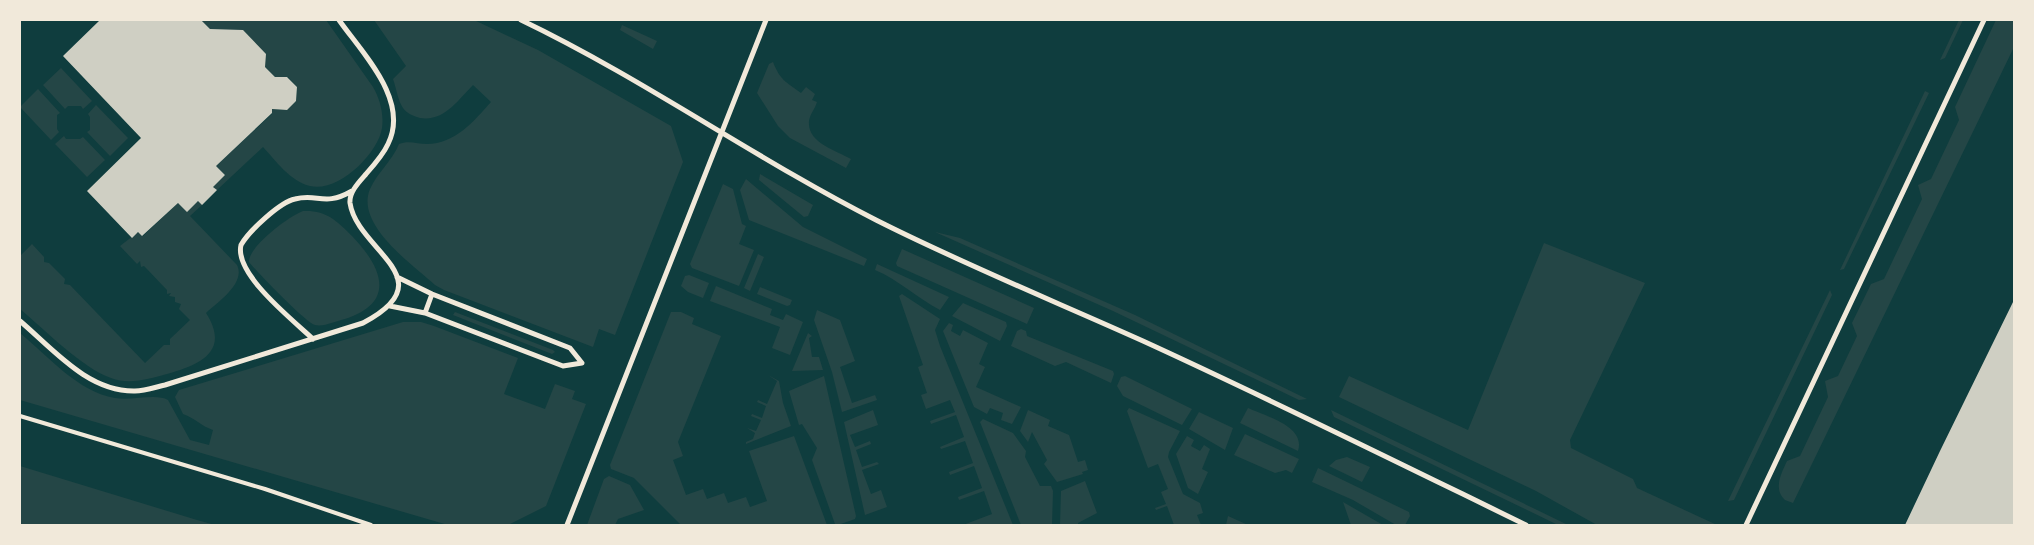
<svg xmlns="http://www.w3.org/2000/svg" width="2034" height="545" viewBox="0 0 2034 545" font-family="'Zilla Slab',serif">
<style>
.green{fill:#244646}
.building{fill:#cfcfc3}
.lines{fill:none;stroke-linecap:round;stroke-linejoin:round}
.service{stroke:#f1e9da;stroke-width:4}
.minor{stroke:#f1e9da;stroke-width:5}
</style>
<rect width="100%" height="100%" fill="#0f3d3e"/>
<path class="green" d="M201,20H326L373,87C380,99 384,114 382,128C378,154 338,193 310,186C290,181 276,161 263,147L217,190L213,187L225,175L216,166L272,114V109L286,110L296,101L297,87L288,77H275L265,67V54L210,29Z
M374,20H474L538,50L671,126L683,162L615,335L599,329L593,347L444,290L435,285C412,264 355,225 370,189C377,173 392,161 399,144C409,140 417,144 427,144C455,144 474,121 491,102L473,85C458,100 444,122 420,118C414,116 407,114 403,108C398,101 396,87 393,79L406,66Z
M1959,20H1963L1945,58L1940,60Z
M1996,20H2014V47L1793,503L1785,500C1773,489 1781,474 1787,461L1800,456L1828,397L1825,381L1838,376L1857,336L1852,323L1871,284L1884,279L1922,199L1918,185L1931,179L1959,120L1955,107Z
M622,25L657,41L653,49L620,30Z
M773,62C780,80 786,82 801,93L806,87L815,94L812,100L817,102C815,109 810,114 809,121C807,143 836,150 851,159L846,168L790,138L778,126L757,93L769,64Z
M61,68L92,101L83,109L81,106H68L65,109L43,85Z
M38,89L60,113L57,115V129L59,132L51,140L20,107Z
M1925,91L1929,93L1844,269L1840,270Z
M96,105L128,138L110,156L87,132L90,130V117L88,114Z
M64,136L66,139H80L83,137L105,160L87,177L55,144Z
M760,174L813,205L808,216L804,217L759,180Z
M746,179L803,227L867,259L864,266L749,220L740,190Z
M723,184L733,189L742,224L746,226L739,244L754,250L739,286L692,268L690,264Z
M198,201L202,205L190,216L237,265C246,283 218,302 206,313C231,352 199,365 167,374C149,379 129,385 111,378C82,368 44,329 20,309V256L32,244L44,257V262L49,263L65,279L64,284L70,285L145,363L164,345H170V339L190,320L179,309L181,304L175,302V297L169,296L171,293L167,294V290C159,282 152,274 144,266L141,267L140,261L137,264L120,246L138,232L143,236L178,203L187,211Z
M303,211C326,210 336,220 352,236C381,266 398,302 345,319C336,321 324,327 315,325C306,323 256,271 249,262C248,247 289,216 303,211Z
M935,232L960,238L1135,315L1307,399L1299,400L1113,311Z
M1544,243L1645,283L1570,440L1571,448L1633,479L1637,488L1717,525H1597L1536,491L1339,397L1349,376L1468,430Z
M902,249L1034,308L1027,324L897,266L896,263Z
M758,254L764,257L750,291L744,288Z
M877,264L949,297L940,310C917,298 899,280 875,270Z
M689,275L709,283L703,298L688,292L681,286L685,276Z
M716,286L772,309L770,315L783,320L786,314L803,322L790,355L772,348L780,327L710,301Z
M760,287L792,300L790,305L787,306L757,294Z
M1830,290L1832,295L1734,500L1728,501Z
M902,294L940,319L935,330L940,346L1013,525H963L992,514L984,491L959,500L958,497L982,488L974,466L950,475L949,472L973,463L965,441L941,449L940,447L964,437L956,415L931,424L930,421L955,412L950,400L926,409L921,395L927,393L918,367L923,365L899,296Z
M963,303L1006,322L1007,326L1000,341L952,316Z
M817,310L840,320L855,361L840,367L852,403L875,395L877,400L842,412L832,372L814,320Z
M455,312L553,350L555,352L552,354L453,315Z
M671,312H681L694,318L692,324L721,336L678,442L683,456L673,460L686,495L703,489L707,499L724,493L728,503L746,497L750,507L767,501L749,451L794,436L827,525H681L634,478L611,469L610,465Z
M403,322H421L434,326L518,358L504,394L545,409L555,384L575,391L572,399L586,404L546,506L508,525H448L20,400V333C48,356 78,392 115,398C132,401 156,393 168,400L190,440L209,445L213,430C201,426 195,418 183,414L175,397L179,390Z
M949,323L953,325L951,331L960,336L963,330L988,343L979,364L985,367L976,387L1021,407L1012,424L1001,420L1003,413L990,408L987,414L974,407L943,331Z
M1021,329L1026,331L1027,336L1113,371L1114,374L1111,383L1066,362L1055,366L1011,346L1017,331Z
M808,333L812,336L809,338L812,357H819L823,370L792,371Z
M768,375L779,381L783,403L791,426L746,444V442L753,439L755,433L747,428L756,431L761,420L751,416L752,414L762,418L766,406L757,402L758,400L767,404L777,381Z
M824,376L856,516L855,519L838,525L835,524L812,460L817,448L802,424L799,425L789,391Z
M1125,376L1192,409L1182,425L1123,396L1117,386L1121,377Z
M1129,408L1180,431L1169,452L1168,457L1183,494L1200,503L1203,513L1197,515L1201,525H1174L1167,506L1156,510L1155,508L1166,504L1161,492L1168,489L1158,464L1148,468L1127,411Z
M1248,408C1265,416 1306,426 1298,451L1240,423Z
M873,410L878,425L850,435L855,447L870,441L871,444L856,450L862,467L877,462L879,464L862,470L871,494L881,490L887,507L865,515L844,422Z
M1028,410L1050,420L1048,426L1069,435L1078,462L1085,460L1088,470L1082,472L1083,474L1057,482L1044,464L1047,460L1032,432L1028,442L1020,431Z
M1331,410L1568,525H1558L1334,417Z
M1199,412L1233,428L1225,450L1189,429Z
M983,419L1013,433L1026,451L1025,457L1040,486H1051L1053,491L1052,525H1021L980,422Z
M1245,434L1299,459L1292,473L1286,470L1275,473L1234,455Z
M1187,436L1194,440L1191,446L1200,451L1204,445L1210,449L1202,469L1208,472L1198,494L1188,488L1176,454Z
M1347,457L1370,467L1362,482L1329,466L1336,460Z
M20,466L197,520L215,525H20Z
M1318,468L1409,512L1410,516L1405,525H1396L1353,500L1312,482Z
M609,476L630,485L644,510L618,519L615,525H587L604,479Z
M1085,481L1097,513L1078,523V525H1060L1061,491Z
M1343,502L1383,525H1351Z
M1228,516L1248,525H1226Z"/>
<path class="building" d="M100,20H201L210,29L243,30L266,54L265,67L275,77H287L297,87L296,101L287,110L272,109V113L216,166L225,175L213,187L217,190L202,205L198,201L187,212L178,203L142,236L138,232L132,238L87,191L141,138L63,56Z
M2014,300V525H1905L1940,451Z"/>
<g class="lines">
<path class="service" d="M20,416L265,489L371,525"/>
<path class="minor" d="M521,20C644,79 754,158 876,220C963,264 1054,301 1143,341C1272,400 1399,463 1526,525
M390,306L425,313L563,366L582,363L570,348L432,294L397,277
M425,313L432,294
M20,321C53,349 88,392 135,391C145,391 156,387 165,385L363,323C447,279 357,251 350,203C349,192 359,182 366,174C374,165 383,155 388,144C410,100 362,53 339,20
M313,339C293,320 234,274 241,245C249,231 280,202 295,199C318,193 324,207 352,191
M567,525L766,20
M1746,525L1984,20"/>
</g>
<rect width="2034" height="545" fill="none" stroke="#f1e9da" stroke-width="42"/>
</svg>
